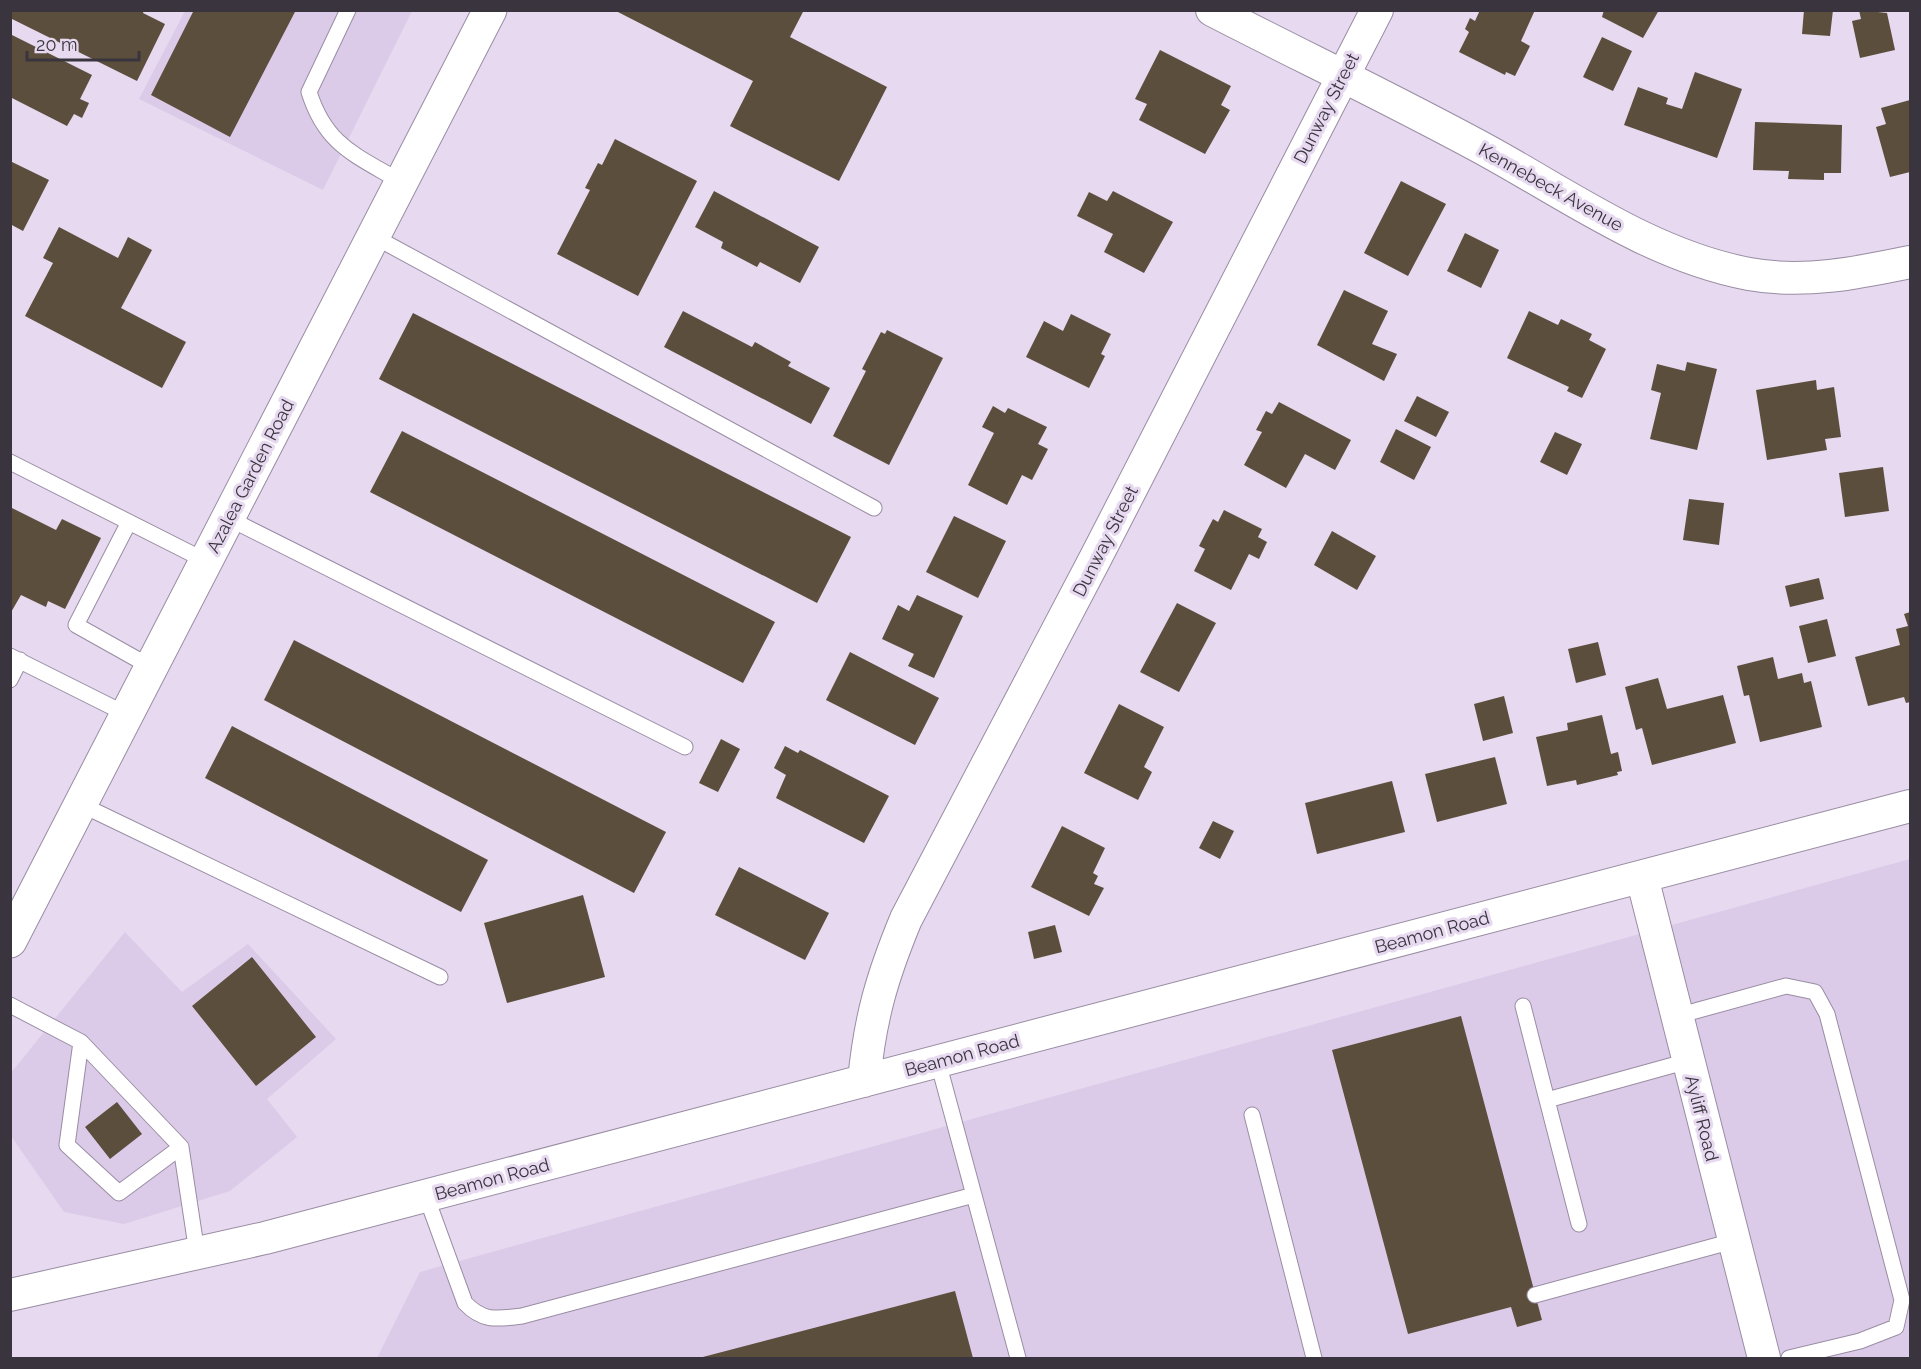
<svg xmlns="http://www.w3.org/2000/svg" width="1921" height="1369" viewBox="0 0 1921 1369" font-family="Raleway,sans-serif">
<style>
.built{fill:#dccbe8}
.building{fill:#5b4e3c}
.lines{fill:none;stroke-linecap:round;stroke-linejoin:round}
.service-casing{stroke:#998da3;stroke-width:17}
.minor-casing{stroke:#998da3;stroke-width:34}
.secondary-casing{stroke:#998da3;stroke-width:35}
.service{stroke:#fff;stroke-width:15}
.minor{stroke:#fff;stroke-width:32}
.secondary{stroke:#fff;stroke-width:33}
.labels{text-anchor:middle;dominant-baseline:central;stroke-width:6;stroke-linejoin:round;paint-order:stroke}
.street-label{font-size:18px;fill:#39343d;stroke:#e6d9f0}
</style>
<rect width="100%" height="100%" fill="#e6d9f0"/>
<path class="built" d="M185,11H412L323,190L139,99Z
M1910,859V1358H377L420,1272Z
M125,932L182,992L248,944L336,1039L267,1099L297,1137L230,1191L124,1224L64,1212L11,1136L10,1074Z"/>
<path class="building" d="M10,10H144L143,13L165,24L137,81L10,18Z
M194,10H296L230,137L151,95Z
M614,10H804L790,37L887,87L839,181L730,126L753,81Z
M1480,10H1535L1521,41L1530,46L1515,76L1506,72L1505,75L1459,52L1469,32L1465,29L1470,18L1475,21Z
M1604,10H1659L1643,38L1602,17Z
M1804,10H1833L1830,36L1802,34Z
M1859,10L1887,13L1895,50L1860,58L1852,21L1861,19Z
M10,34L92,75L80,99L89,103L82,118L74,114L67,126L10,97Z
M1602,37L1632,51L1613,91L1583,77Z
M1160,50L1231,86L1221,105L1230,110L1205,154L1139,120L1147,104L1135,99Z
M1695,72L1742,89L1717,158L1624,125L1638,87L1668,98L1666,104L1682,109Z
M1910,100V172L1890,177L1876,127L1886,124L1881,108Z
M1755,122L1842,125L1841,173H1824V180L1788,179L1789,171L1753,170Z
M615,139L697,181L638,296L557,254L590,190L585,188L598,163L602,165Z
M10,161L49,180L23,231L10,224Z
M1401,181L1446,204L1408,276L1364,253Z
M714,191L819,247L800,283L760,262L757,267L721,248L723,242L695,227Z
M1113,191L1173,222L1144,273L1104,252L1113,234L1077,216L1089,192L1107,201Z
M59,227L118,258L128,237L152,250L121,308L186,342L162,388L25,316L53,263L43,258Z
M1465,233L1499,250L1481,288L1447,271Z
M1344,290L1388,311L1372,344L1397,354L1384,381L1317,345Z
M683,311L752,347L755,342L791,362L788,366L830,388L811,424L664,347Z
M1529,311L1558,325L1561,319L1592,334L1589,340L1606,349L1582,398L1567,391L1569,387L1507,358Z
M413,313L851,537L817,603L379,379Z
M1071,314L1111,334L1101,354L1105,356L1089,388L1026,357L1044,321L1063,331Z
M887,330L943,358L889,465L833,436L866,371L862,369L881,332L885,334Z
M1687,362L1717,369L1697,450L1650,439L1661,393L1651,390L1657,364L1685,371Z
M1816,380L1817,390L1834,387L1841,437L1825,439L1827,450L1767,460L1756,390Z
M1417,396L1449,412L1436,437L1404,421Z
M1279,402L1351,440L1335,470L1305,454L1286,488L1244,465L1262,432L1256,430L1266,411L1272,414Z
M993,406L1005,413L1008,408L1047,427L1038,444L1048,449L1032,480L1022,475L1007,505L968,485L994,433L982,427Z
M1396,429L1431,447L1414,480L1380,462Z
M402,431L775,622L743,683L370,492Z
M1555,432L1582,444L1567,475L1540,462Z
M1883,467L1889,511L1845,517L1839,473Z
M1689,499L1724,503L1719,545L1683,540Z
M10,507L56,530L62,519L101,538L65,609L48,601L46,607L21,595L10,614Z
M1224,510L1262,529L1258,537L1267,542L1259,559L1249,554L1231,590L1194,571L1205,549L1199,546L1213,519L1218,522Z
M954,516L1006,541L978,598L926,572Z
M1332,531L1376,556L1357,590L1314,565Z
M1819,578L1824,599L1790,607L1785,586Z
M917,595L963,616L934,678L908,666L914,654L882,639L898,605L909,611Z
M1177,603L1216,623L1179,692L1140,672Z
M1910,612V702L1906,703L1904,697L1868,706L1855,657L1900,645L1896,629L1908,626L1904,614Z
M1827,619L1836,656L1808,663L1799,626Z
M294,640L666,832L634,893L264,700Z
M1598,642L1606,675L1576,683L1568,649Z
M850,652L939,698L915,745L826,700Z
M1773,657L1778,679L1802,673L1804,683L1811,681L1822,727L1760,742L1749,695L1744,696L1737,666Z
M1658,678L1667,709L1723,695L1736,743L1652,765L1642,728L1636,730L1625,687Z
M1504,696L1513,733L1483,741L1474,704Z
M1119,704L1164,727L1144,767L1152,772L1138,800L1084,773Z
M1602,715L1611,754L1618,752L1622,771L1617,772L1618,775L1577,785L1576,780L1547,786L1536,737L1568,730L1567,723Z
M232,726L488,860L461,912L205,778Z
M721,739L740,749L718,792L699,783Z
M785,746L798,753L800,750L889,796L864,843L776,798L786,775L774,768Z
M1495,757L1507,804L1437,822L1425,774Z
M1392,781L1405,832L1317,854L1305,803Z
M1213,821L1234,831L1220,859L1199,848Z
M1062,826L1105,848L1093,873L1098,876L1094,884L1104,888L1089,916L1031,887Z
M739,867L829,913L805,960L715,915Z
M583,895L605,977L507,1003L484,923Z
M1055,925L1062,952L1034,959L1028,932Z
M252,957L316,1037L256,1086L192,1006Z
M1461,1016L1542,1320L1517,1327L1511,1307L1408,1334L1332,1050Z
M117,1102L142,1134L110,1159L85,1127Z
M955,1291L973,1358H699Z"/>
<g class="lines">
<defs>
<path id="service" d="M348,10L309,92C326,146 356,155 401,182
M373,236L874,508
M10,462L206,561
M228,518L685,747
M129,522L76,625L151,667
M10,656L126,714
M10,680L20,660
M80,804L440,977
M10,1005L81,1042L181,1147L197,1253
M1523,1006L1547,1100
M1677,1016L1786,986L1815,992L1827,1014L1902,1300L1896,1327L1860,1341L1789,1358
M81,1042L67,1145L119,1193L181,1147
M938,1062L1018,1358
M1252,1115L1314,1358
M426,1196L465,1303C483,1322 497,1319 522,1316L974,1195
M1579,1224L1547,1100L1688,1061
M1535,1295L1733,1241"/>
<path id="minor" d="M1212,10C1305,58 1400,103 1491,153C1574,199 1654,256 1749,274C1804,284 1857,273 1910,262
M1642,877L1764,1358
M864,1081C870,1018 882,977 906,919L1095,559L1377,10
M10,1295L265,1238L1910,806"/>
<path id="secondary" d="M10,941L490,10"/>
</defs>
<use href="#service" class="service-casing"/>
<use href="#minor" class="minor-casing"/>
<use href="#secondary" class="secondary-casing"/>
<use href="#service" class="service"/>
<use href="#minor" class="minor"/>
<use href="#secondary" class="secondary"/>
</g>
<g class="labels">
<g class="street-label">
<text transform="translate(1326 108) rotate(-63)">Dunway Street</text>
<text transform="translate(1551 187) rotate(29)">Kennebeck Avenue</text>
<text transform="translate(250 476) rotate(-63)">Azalea Garden Road</text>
<text transform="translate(1105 541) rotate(-63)">Dunway Street</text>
<text transform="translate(1432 932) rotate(-15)">Beamon Road</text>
<text transform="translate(962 1055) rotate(-15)">Beamon Road</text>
<text transform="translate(1702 1118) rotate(76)">Ayliff Road</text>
<text transform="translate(492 1179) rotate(-15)">Beamon Road</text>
</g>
</g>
<rect width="1921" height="1369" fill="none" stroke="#39343d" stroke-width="24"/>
<path d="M27 51v9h112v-9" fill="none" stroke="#39343d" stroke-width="3"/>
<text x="36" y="51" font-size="18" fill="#39343d" stroke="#e6d9f0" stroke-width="4.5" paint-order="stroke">20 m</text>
</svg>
